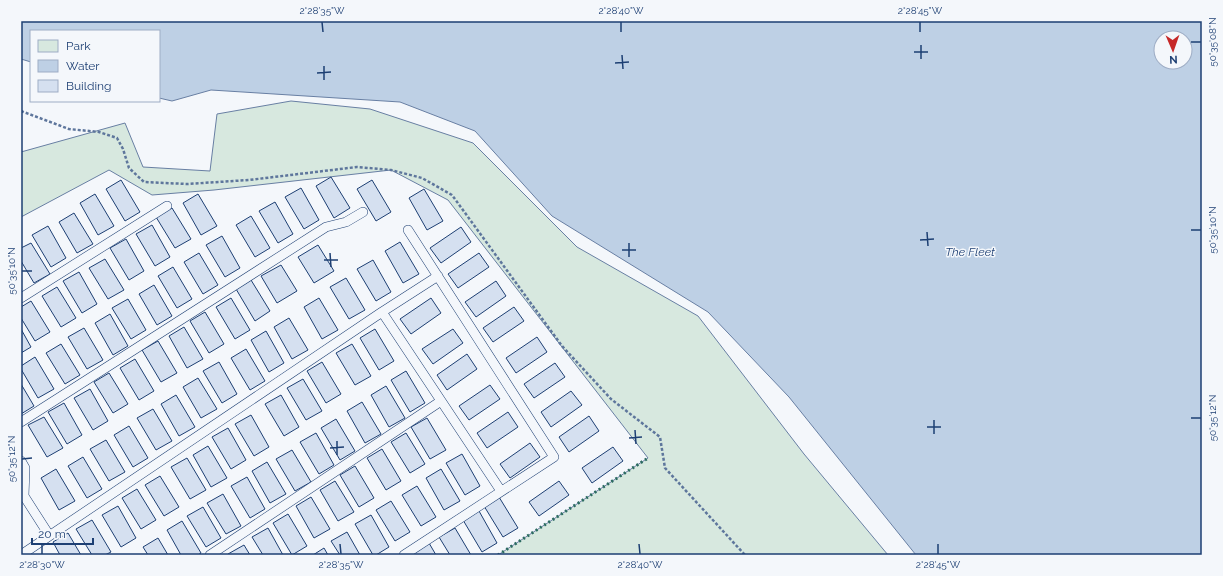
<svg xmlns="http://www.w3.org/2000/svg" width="1223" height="576" viewBox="0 0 1223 576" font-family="Raleway,sans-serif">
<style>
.green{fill:#d7e8df;stroke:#687fa3}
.water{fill:#bed0e5;stroke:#687fa3;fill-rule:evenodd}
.building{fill:#d5e0f0;stroke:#1d3f73}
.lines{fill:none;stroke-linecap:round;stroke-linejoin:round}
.service-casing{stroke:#1d3f73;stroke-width:10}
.path{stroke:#5e769c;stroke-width:2.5;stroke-dasharray:3 2;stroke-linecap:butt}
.service{stroke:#f4f7fb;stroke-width:9}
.hedge{stroke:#2c6c60;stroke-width:3;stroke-dasharray:2 3;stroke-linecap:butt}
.ticks{fill:none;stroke:#1d3f73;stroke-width:1.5}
.labels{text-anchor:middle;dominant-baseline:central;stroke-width:3;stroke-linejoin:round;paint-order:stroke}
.water-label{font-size:12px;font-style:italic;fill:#1d3f73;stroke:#f4f7fb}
.neatline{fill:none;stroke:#1d3f73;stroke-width:1.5}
.ticks-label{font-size:10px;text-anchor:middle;fill:#1d3f73}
</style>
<rect width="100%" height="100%" fill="#f4f7fb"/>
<path class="green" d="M291,101L370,109L473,143L577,247L698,316L804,454L888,555H498L648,458L448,200L391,170L214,190L152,195L109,170L21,217V152L125,123L143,167L210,171L217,114Z"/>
<path class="water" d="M21,21H1202V555H916L789,397L708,312L552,216L475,131L400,102L211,90L172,101L159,98V31H31V62L21,59ZM1161,38H1185V62H1161Z"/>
<path class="building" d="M331,177L350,208L334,218L316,186Z
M121,180L140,212L125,221L106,189Z
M372,180L391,212L376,221L357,189Z
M301,188L319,220L304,229L285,197Z
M424,189L443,221L427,230L409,198Z
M95,194L114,226L98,235L80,203Z
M198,194L217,226L201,235L183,203Z
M275,202L293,234L278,243L259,211Z
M172,208L191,239L175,248L156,217Z
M74,213L93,244L77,253L59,222Z
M251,216L270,248L255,257L236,225Z
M152,225L170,257L155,266L136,234Z
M48,226L66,258L51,267L32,235Z
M461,227L471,242L441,263L430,248Z
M222,236L240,268L225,277L206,245Z
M126,239L144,271L129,280L110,248Z
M400,242L419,274L403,283L385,251Z
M31,243L50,274L34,283L21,261V248Z
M318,245L334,271L314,283L298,257Z
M199,253L218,285L203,294L184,262Z
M479,253L489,267L458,288L448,274Z
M105,259L124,290L108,299L89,268Z
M373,260L391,292L376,301L357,269Z
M281,265L297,291L277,303L261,276Z
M173,267L192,299L177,308L158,276Z
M79,272L97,304L82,313L63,281Z
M346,278L365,310L349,319L330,287Z
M251,280L270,311L255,321L236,289Z
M496,281L506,296L476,317L465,302Z
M154,285L172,316L157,325L139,294Z
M57,287L76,318L61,327L42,296Z
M231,298L250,330L235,339L216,307Z
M319,298L338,330L322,339L304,307Z
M431,298L441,313L411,334L400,319Z
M128,299L146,330L131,339L112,308Z
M31,301L50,332L35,341L21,318V307Z
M514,307L524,321L493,342L483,328Z
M205,312L224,344L209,353L190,321Z
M110,314L128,346L113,355L95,323Z
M289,318L308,350L292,359L274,327Z
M184,327L203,359L187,368L169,336Z
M84,328L103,360L87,369L68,337Z
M21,329L31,347L21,353Z
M375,329L394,361L379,370L360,338Z
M453,329L463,343L433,364L422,349Z
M266,331L284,363L269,372L251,340Z
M537,337L547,352L516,373L506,358Z
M158,341L177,373L161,382L142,350Z
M61,344L80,375L65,384L46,353Z
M352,344L371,376L355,385L336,353Z
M246,349L265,381L250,390L231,358Z
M467,354L477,369L447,390L437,375Z
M35,357L54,389L38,398L21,369V366Z
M135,359L154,391L139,400L120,368Z
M219,362L237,394L222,403L203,371Z
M322,362L341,394L326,403L307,371Z
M555,363L565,377L534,398L524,384Z
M406,371L425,403L410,412L391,380Z
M109,373L128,404L113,413L94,382Z
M198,378L217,409L201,418L183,387Z
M303,379L322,411L306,420L287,388Z
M21,384L34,406L21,414Z
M490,385L500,399L469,420L459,406Z
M386,386L405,418L389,427L371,395Z
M90,389L108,421L93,430L74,398Z
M571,391L582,405L551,427L541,412Z
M176,395L195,427L179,436L161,404Z
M281,395L299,427L284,436L265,404Z
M362,402L381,434L365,443L347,411Z
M64,403L82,435L67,444L48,412Z
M153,409L172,441L156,450L137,418Z
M508,412L518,427L487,448L477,433Z
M251,415L269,447L254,456L235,424Z
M589,416L599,431L569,452L559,437Z
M44,417L63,448L47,457L28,425Z
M427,418L446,450L430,459L411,427Z
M336,419L355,451L340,460L321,428Z
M129,426L148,458L133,467L114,435Z
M228,428L246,460L231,469L212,437Z
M316,433L334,465L319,474L300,442Z
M406,433L425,464L410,473L391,442Z
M106,440L125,472L109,481L90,449Z
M530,443L540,457L510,478L500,464Z
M208,446L227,478L211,487L193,455Z
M613,447L623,461L592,483L582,468Z
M382,449L401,481L386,490L367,458Z
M292,450L311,482L295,491L276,459Z
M462,454L480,486L465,495L446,463Z
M83,457L102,489L87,498L68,466Z
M187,458L206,490L190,499L171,467Z
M267,462L286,494L270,503L252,471Z
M355,466L374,498L359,507L340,475Z
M56,469L75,501L59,510L41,478Z
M441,469L460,501L444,510L426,478Z
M160,476L179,507L164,516L145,485Z
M247,477L265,509L250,518L231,486Z
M335,481L354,512L338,521L320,490Z
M559,481L569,495L539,516L529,502Z
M417,486L436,517L421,526L402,495Z
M137,489L156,520L141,529L122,498Z
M223,494L241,526L226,534L207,503Z
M311,497L330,529L314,538L296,506Z
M499,497L518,528L503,537L484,506Z
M391,501L410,532L395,541L376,510Z
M118,506L136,538L121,547L102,515Z
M203,507L221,538L206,547L187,516Z
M479,511L497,543L482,552L463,520Z
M288,514L307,546L292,555L273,523Z
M371,515L389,547L376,555H373L355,524Z
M92,520L111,552L105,555H92L76,529Z
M182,521L201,553L198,555H181L167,530Z
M268,528L283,555H263L252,537Z
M455,528L471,555H450L439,537Z
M347,532L360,555H340L331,541Z
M68,533L81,555H60L53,542Z
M158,538L168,555H148L143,547Z
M429,543L436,555H415L413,552Z
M244,545L250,555H229L228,554Z
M324,548L328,555H313Z"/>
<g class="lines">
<defs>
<path id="service" d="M21,298L167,206
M382,312L438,276
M21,422L326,227L346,222L363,212
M21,461L25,468L24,496L49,535
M21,555L382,312L501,491
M210,555L441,401
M404,555L554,457L408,230"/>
</defs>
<use href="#service" class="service-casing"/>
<path class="path" d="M21,111L69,129L99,132L117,138L123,149L129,168L144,182L187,184L249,180L357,167L391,170L422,178L452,195L562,346L611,399L660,437L665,468L745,555"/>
<use href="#service" class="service"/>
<path class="hedge" d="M498,555L648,458"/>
</g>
<path class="ticks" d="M322,22L323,32M621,22V32M920,22V32M1191,42H1201M921,45V59M914,52H928M622,55L623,69M615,63L629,62M324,66V80M317,73L331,72M1191,230H1201M927,232L928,246M920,240L934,239M629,243V257M622,250H636M330,253L331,267M324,260H338M22,271H32M1191,418H1201M934,420V434M927,427H941M635,430L636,444M629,438L642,437M337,441V455M330,448L344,447M22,459L32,458M42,544V554M340,544L341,554M639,544L640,554M938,544V554"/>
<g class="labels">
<g class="water-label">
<text x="970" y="252">The Fleet</text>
</g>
</g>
<rect width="1223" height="576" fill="none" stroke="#f4f7fb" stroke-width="44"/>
<rect x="30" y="30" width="130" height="72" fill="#f4f7fb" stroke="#9eadc5"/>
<rect x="38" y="40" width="20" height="12" fill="#d7e8df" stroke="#9eadc5"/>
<text x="66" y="50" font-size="12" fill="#1d3f73">Park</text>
<rect x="38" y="60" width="20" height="12" fill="#bed0e5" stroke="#9eadc5"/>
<text x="66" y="70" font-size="12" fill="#1d3f73">Water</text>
<rect x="38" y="80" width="20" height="12" fill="#d5e0f0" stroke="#9eadc5"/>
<text x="66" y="90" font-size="12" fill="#1d3f73">Building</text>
<g transform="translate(1173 50) rotate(178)"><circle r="19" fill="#f4f7fb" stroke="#9eadc5"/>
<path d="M0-3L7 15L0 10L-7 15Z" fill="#c62828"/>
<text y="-6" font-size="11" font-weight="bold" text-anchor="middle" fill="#1d3f73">N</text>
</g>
<path d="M32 538v6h61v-6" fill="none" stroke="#1d3f73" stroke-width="2"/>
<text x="38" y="538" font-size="12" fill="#1d3f73" stroke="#f4f7fb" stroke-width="3" paint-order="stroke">20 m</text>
<rect x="22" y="22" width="1179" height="532" class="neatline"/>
<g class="ticks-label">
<text x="322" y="14">2°28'35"W</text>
<text x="621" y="14">2°28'40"W</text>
<text x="920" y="14">2°28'45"W</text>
<text transform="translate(1212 42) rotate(-90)" y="4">50°35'08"N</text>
<text transform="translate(1212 230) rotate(-90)" y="4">50°35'10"N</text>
<text transform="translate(11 271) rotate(-90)" y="4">50°35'10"N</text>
<text transform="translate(1212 418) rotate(-90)" y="4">50°35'12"N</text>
<text transform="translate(11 459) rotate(-90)" y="4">50°35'12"N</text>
<text x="42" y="568">2°28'30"W</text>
<text x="341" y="568">2°28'35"W</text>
<text x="640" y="568">2°28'40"W</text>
<text x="938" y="568">2°28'45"W</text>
</g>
</svg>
